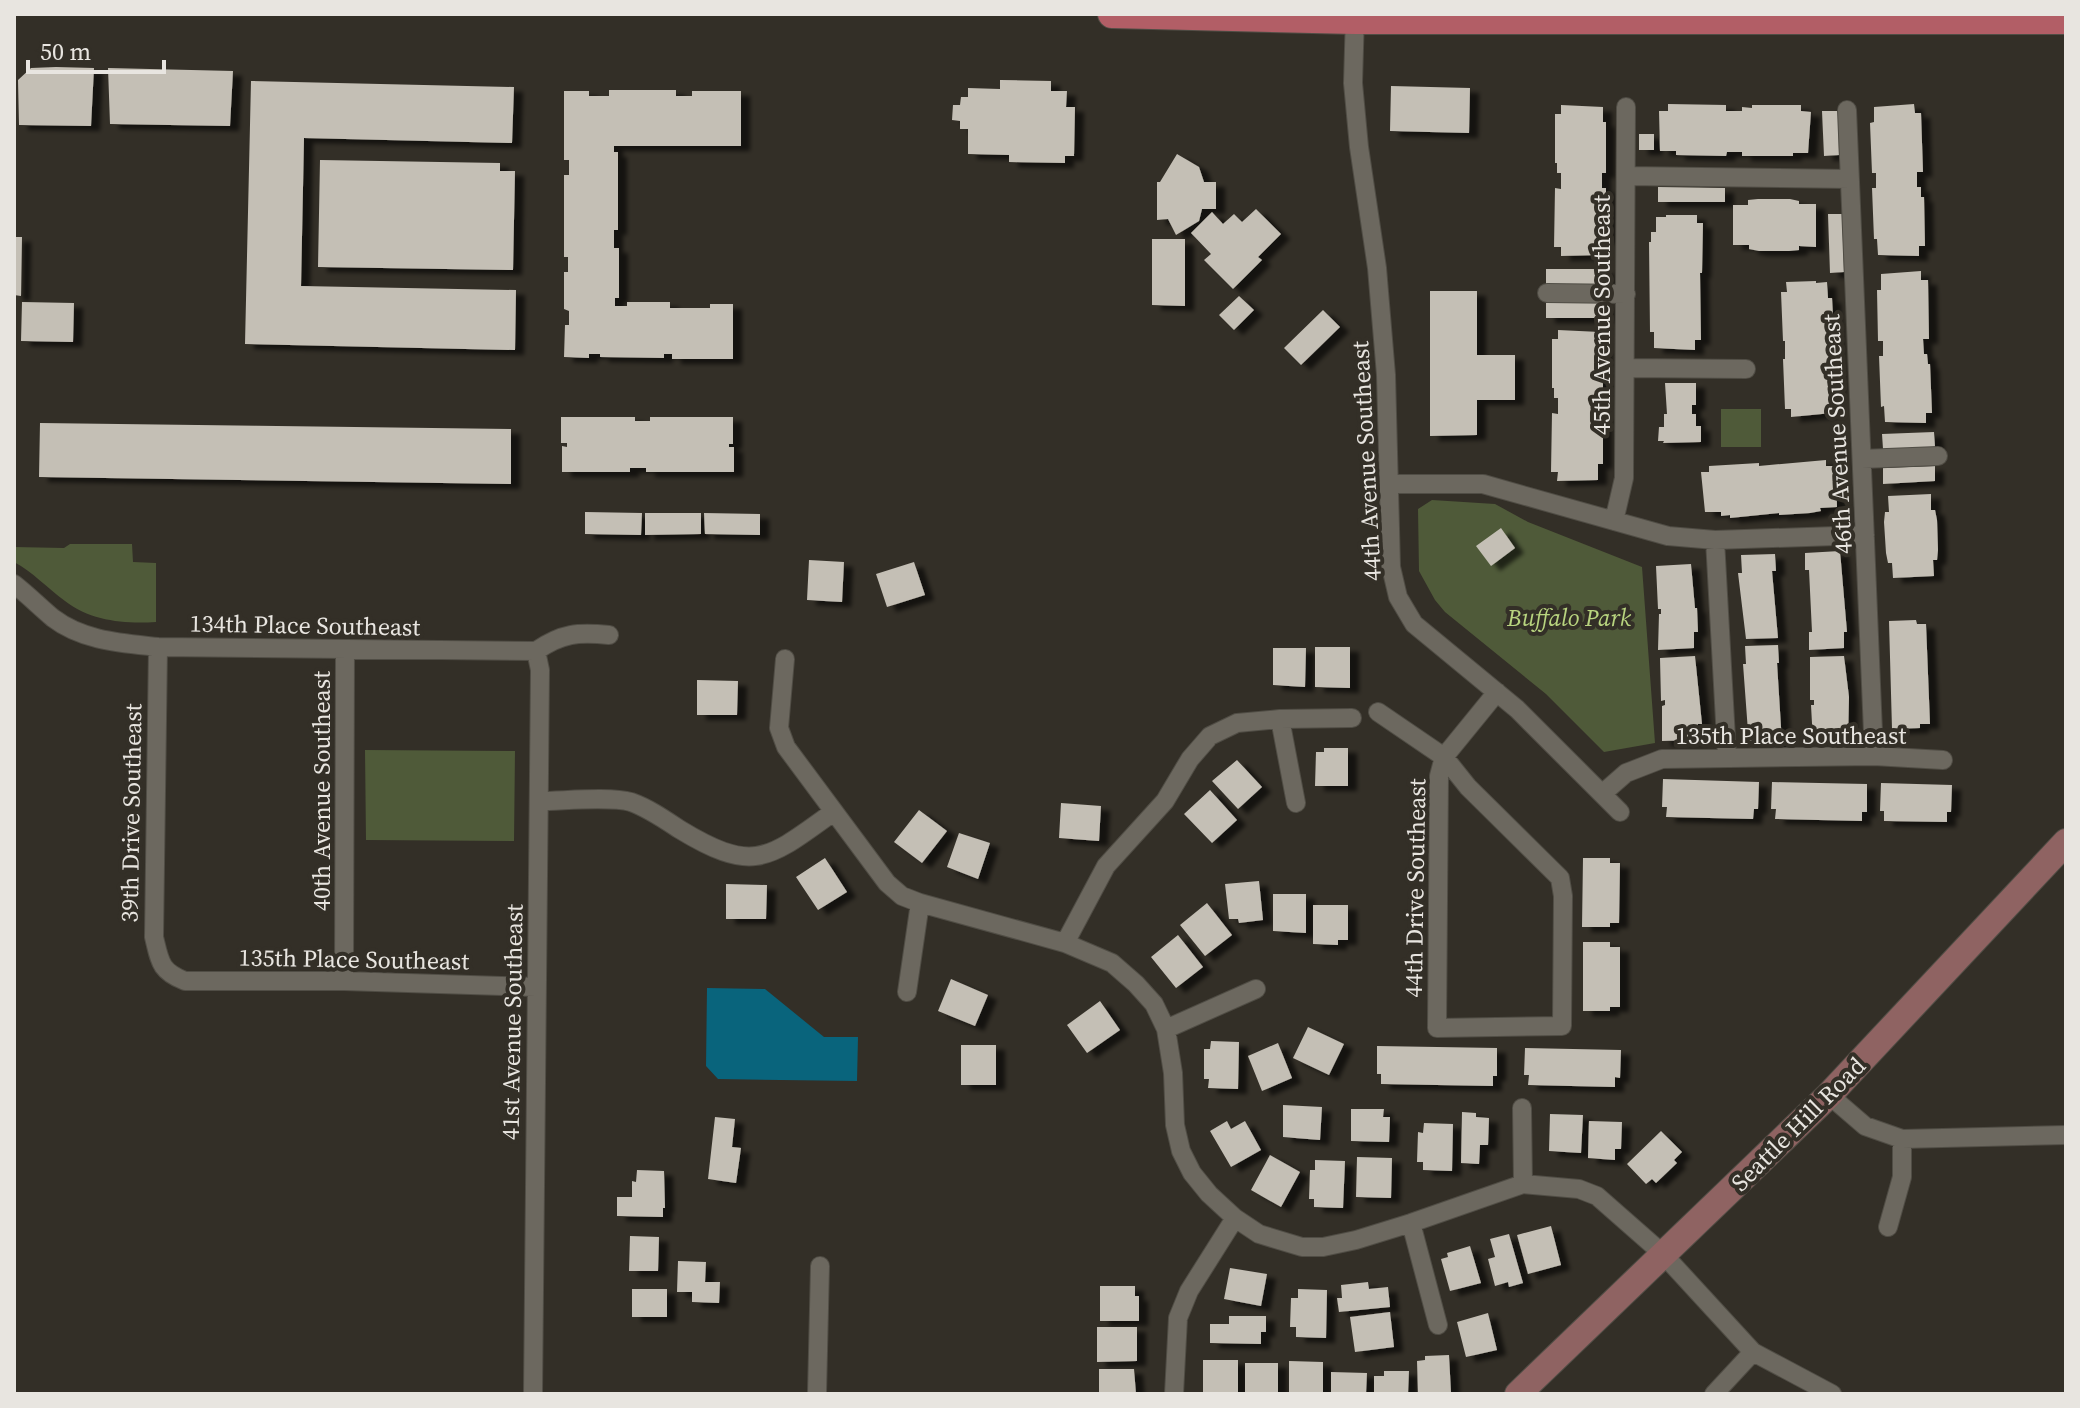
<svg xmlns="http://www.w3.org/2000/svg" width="2080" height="1408" viewBox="0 0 2080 1408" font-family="'Source Serif 4',serif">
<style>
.green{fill:#4f5a39}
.water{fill:#09647c}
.building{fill:#c4bfb5;filter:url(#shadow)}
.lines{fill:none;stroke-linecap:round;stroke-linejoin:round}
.street-casing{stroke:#504d45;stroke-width:20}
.secondary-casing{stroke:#504d45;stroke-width:28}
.primary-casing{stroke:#504d45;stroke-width:30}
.street{stroke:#6c685f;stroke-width:18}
.secondary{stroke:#8f6362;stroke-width:26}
.primary{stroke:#b25e66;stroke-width:28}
.labels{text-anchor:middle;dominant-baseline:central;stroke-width:8;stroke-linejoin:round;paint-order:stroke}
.street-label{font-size:24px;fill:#e8e5e0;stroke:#332f27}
.park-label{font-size:24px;font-style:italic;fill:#b8d47f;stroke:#332f27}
</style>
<defs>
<filter id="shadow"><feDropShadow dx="9" dy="5" stdDeviation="2" flood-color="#0009"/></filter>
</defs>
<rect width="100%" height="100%" fill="#332f27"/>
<path class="green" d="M1721,409H1761V447H1721Z
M1432,500L1495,504L1528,522L1642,567L1655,743L1604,752L1546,694L1445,612L1435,600L1419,571L1418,509Z
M70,544H132L133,562L156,563V622C124,624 91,621 65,601C47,588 33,572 14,562V547L64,548Z
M365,750L515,751L514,841L366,840Z"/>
<path class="water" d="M707,988L765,989L824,1037H858L857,1081L718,1079L706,1066Z"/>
<path class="building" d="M56,67L94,68L91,126L19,125L18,80L31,68Z
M108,68L233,71L230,126L110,124Z
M1000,80L1051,81V91H1067L1066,107H1075L1074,156H1065V163L1009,162V155L968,154V129H960V121L952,120L953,105H960L961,97H968V88L1000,89Z
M251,81L514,87L512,143L304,138L301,286L516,290L515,350L245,344Z
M1391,86L1470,88L1469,133L1390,131Z
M609,90H676V96H692V91H741V146H614V152H618V230H614V248H619V298H615V306H627V302H670V308H710V304H733V359H672V354H664V358L600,357V354H589V358L564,357L565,325H569V311L564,309V272H568V257H564V175H569V160H564V91H589V96H609Z
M1668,104L1726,105V111H1742V107L1752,108V105H1801V111L1811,112L1808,153H1793V156H1742V152H1727L1726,156L1676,155V151H1660L1659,111H1668Z
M1914,104L1915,113H1921L1923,172H1917V187H1921V197H1924L1925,246H1919V256L1878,255L1877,239H1874L1872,188H1876V173H1872L1870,123L1874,122V107Z
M1561,105L1603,107V122H1606V173H1602V188H1606V239H1601V255L1561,256V247H1554L1555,188L1561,189V173H1557V163H1555V114H1561Z
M1822,111H1838L1839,155L1824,156Z
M1639,134H1654V150H1639Z
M1177,154L1199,167L1204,182H1216V209H1202L1199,221L1176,235L1168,219L1157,220V182H1160Z
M320,160L500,163V171H515L513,270L318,267Z
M1658,187L1725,188V202H1658Z
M1758,199H1790L1799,201V204H1816V247L1799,246V250L1789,251H1759L1749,249V245H1733V205H1748V200Z
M1256,209L1281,234L1258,257L1262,260L1233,289L1204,260L1211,254L1191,233L1212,212L1223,224L1234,214L1242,222Z
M1828,214H1842L1844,272L1830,273Z
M1666,215H1697V223H1703L1702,273H1700L1701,340H1695V350L1654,348V332H1650L1649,242H1651V232H1656V217H1666Z
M14,237H22L21,296L14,295Z
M1152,239H1185V306L1152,305Z
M1546,269H1605V285L1546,284Z
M1921,271V280H1928L1929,339H1923L1924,354H1927L1928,364H1930L1932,413H1926V423L1885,422L1884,406L1881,407L1879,356H1883V341H1878L1877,290H1881V274Z
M1816,281V283L1827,282L1828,298H1832L1837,388H1835V397H1831L1832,413L1791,417V409H1785L1783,359H1785V341H1783L1781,292H1787L1786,282Z
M1430,291H1477V355H1515V400H1477V435L1430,436Z
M1239,296L1254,310L1234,330L1219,315Z
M22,302L74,303L73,342L21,341Z
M1546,303H1605V318H1546Z
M1323,310L1340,327L1301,365L1284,348Z
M1558,330L1600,332L1599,347H1603V398H1599V413H1603V464H1598V480L1557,481L1558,472H1551L1552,413L1558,414V398H1554V388H1552V339H1558Z
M1665,383H1696V405H1692V414H1696V426H1701V442L1663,443L1664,441H1658L1659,427H1664V414H1667Z
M561,417H635V421H650V417H733V444H729V447H734V472H646V468H630V472H562V446L567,447V443H561Z
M40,423L511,429V484L39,477Z
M1934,432L1935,447L1883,449L1882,434Z
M1826,460V466H1836L1837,507L1820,508L1821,511L1810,513L1779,515V513L1730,518V515L1721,516V512H1705L1701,472H1709V466L1759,463V466Z
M1935,466V481L1883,484V468Z
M1931,494V510H1935L1937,520L1938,550L1937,560H1933L1934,576L1893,578L1892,563H1888L1886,553L1884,522L1885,512H1889L1888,496Z
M585,512L642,513L641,535L585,534Z
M645,513H701V534L645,535Z
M704,513L760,514V535L705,534Z
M1501,528L1515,548L1491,566L1476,546Z
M1840,551L1847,632H1844V648L1809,650V632H1812L1809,570H1805V553Z
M1775,554L1776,571H1772L1778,638L1746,639L1738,573H1742L1741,555Z
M809,560L844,562L842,602L807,600Z
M914,562L925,595L887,607L876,574Z
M1691,564L1695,608H1697L1698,632H1694V648L1658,650L1659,614H1661V609H1658L1656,566Z
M1916,620L1917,624H1926L1930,724H1920V728L1892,729L1889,621Z
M1778,645L1779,663H1777L1782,743L1749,745L1743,664H1746L1745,646Z
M1315,647H1350V688L1315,687Z
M1273,648H1306L1305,687L1273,685Z
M1695,656L1702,724H1698V740L1662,741V706L1665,705V700L1661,701L1660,658Z
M1844,656L1849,697L1848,741L1813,742L1811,705H1814V700H1810V657Z
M697,680L738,681L737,715H697Z
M1324,748H1348V786H1315L1316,752H1324Z
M1237,760L1262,787L1238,809L1212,781Z
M1663,779L1759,782L1758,809H1754L1753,819L1666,817L1667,807H1662Z
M1772,782L1867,784V812H1862V821L1775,819L1776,809H1771Z
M1881,783L1952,785L1951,812H1947V822L1884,821V811H1880Z
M1210,790L1237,820L1212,843L1184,814Z
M1061,803L1101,806L1099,841L1059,838Z
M919,810L947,831L922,863L894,842Z
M959,833L990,843L978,879L947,867Z
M825,858L847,892L818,910L796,877Z
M1583,858H1610V863H1620L1619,923H1610V927H1582Z
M1259,881L1263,920L1239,923L1238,919H1229L1225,884Z
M726,884L767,885L766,919H726Z
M1273,894H1306V933L1273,931Z
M1207,903L1232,935L1205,956L1180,925Z
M1313,905H1348V940H1338V945L1313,944Z
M1178,935L1203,967L1176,988L1151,957Z
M1583,942H1610V947H1620V1007H1610V1011H1583Z
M951,979L988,995L975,1026L938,1011Z
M1100,1001L1120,1030L1087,1053L1067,1025Z
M1308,1027L1344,1044L1329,1075L1293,1058Z
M1211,1041L1239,1042L1238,1089L1208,1088L1209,1079H1204V1049H1210Z
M1278,1043L1292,1078L1262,1091L1248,1056Z
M961,1045H996V1085H961Z
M1377,1046L1497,1048V1076H1493V1086L1381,1084V1074H1377Z
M1525,1048L1621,1050L1620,1078L1615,1077V1087L1528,1085L1529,1075H1524Z
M1283,1105L1322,1107L1320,1140L1283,1137Z
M1351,1109H1384L1383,1117H1390L1389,1142L1351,1141Z
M1462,1112L1476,1113V1117L1489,1118L1488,1145H1480L1479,1164L1461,1163Z
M1550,1114L1583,1115L1581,1153L1549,1151Z
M715,1117L735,1119L732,1147L741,1148L736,1183L708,1179Z
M1227,1121L1231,1129L1245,1121L1261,1150L1231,1167L1210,1131Z
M1589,1121L1622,1122L1621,1149H1615V1160L1588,1158Z
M1424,1123L1453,1124L1452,1171L1423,1170V1162H1417L1418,1132L1423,1133Z
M1661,1131L1682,1152L1674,1160L1677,1163L1656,1183L1652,1179L1646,1184L1627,1164Z
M1270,1155L1300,1172L1281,1207L1251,1190Z
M1357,1157L1392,1158L1391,1198L1356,1197Z
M1315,1160L1345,1161L1343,1208L1314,1207V1199H1309L1310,1170H1315Z
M637,1170L664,1171L665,1208H663V1217L617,1216V1197H632V1181L636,1182Z
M1551,1226L1561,1265L1528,1274L1517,1235Z
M1509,1234L1523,1283L1509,1287L1508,1282L1495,1286L1488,1259L1495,1257L1490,1239Z
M630,1236L659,1237L658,1271H629Z
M1470,1246L1481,1283L1450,1291L1441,1259L1448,1257L1447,1253Z
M678,1261L706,1262L705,1282H720L719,1303L692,1302V1292H677Z
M1230,1268L1267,1274L1261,1306L1224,1299Z
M1368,1282L1369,1289L1388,1287L1390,1307L1339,1312L1337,1298H1342L1341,1285Z
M1100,1286H1135V1296H1139V1321H1100Z
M632,1289H667V1317H632Z
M1298,1289L1327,1290L1326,1338L1296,1337V1327H1290L1291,1298H1298Z
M1390,1312L1394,1347L1355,1352L1350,1317Z
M1488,1313L1497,1350L1466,1357L1457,1322Z
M1229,1316H1266V1332H1261V1344L1210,1343V1324H1229Z
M1097,1327H1137V1361L1097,1362Z
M1449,1355L1451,1393L1418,1394L1417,1361L1425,1360V1356Z
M1203,1360H1238V1394H1203Z
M1289,1361L1323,1362V1394H1289Z
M1245,1363H1278V1394H1245Z
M1099,1369H1134L1136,1394H1099Z
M1384,1371H1409L1408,1394H1374V1376H1384Z
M1331,1372L1367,1373L1366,1394H1331Z"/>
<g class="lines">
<defs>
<path id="street" d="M1355,14L1353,83L1359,147L1377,268L1386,375L1391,567L1398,597L1414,624L1517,709L1620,812
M1847,110L1874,756
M1626,176L1850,179
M1547,293L1626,294
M1626,368L1746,369
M1862,459L1938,456
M1389,484H1483L1668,536L1715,540L1865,535
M1614,521L1624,478L1626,107
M1715,540L1727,757
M14,584C28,595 40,607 53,618C83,641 122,643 158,647L536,651C562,633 578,632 609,635
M158,647L154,937C160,962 160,971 185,981H344L536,987
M785,659L779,728L786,747L887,883L902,896L920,903L1065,943L1112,963L1136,984L1154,1004L1166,1029L1173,1073L1175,1125L1181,1151L1192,1173L1209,1194L1235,1218L1259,1234L1302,1247H1323L1356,1240L1411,1223L1523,1184L1579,1189L1597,1196L1663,1254L1753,1352L1832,1394
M1378,712L1444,757L1468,787L1560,878L1563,896L1562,1026L1437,1028L1439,776L1444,757L1497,692
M1280,719L1296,803
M1602,794L1626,773L1662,759L1874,756L1943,760
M539,801C563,801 610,796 631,802C648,808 664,819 679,829C753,874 767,860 832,813
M1065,943L1106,866L1165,801L1190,759L1210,736L1237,723L1280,719L1352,718
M344,981L345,649
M907,992L920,903
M1166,1029L1256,989
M1829,1095L1865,1126L1902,1139L2066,1135
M1522,1108L1523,1184
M1411,1223L1438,1325
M1888,1227L1902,1177V1139
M533,1394L540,670L536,651
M817,1394L820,1266
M1174,1394L1178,1318L1189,1291L1235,1218
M1714,1394L1753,1352"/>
<path id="secondary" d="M1518,1394L1829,1095L2066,842"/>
<path id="primary" d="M1112,14L1355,20H2066"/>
</defs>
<use href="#street" class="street-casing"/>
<use href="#secondary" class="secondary-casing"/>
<use href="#primary" class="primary-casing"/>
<use href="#street" class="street"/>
<use href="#secondary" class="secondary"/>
<use href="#primary" class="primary"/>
</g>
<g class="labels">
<g class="street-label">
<text transform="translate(1601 315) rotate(-90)">45th Avenue Southeast</text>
<text transform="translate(1837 434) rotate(-93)">46th Avenue Southeast</text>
<text transform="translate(1366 461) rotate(-93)">44th Avenue Southeast</text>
<text transform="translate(305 625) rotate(1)">134th Place Southeast</text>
<text x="1791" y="735">135th Place Southeast</text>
<text transform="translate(321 791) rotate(-90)">40th Avenue Southeast</text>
<text transform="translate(131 813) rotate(-89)">39th Drive Southeast</text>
<text transform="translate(1415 888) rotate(-89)">44th Drive Southeast</text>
<text transform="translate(354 959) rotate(1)">135th Place Southeast</text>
<text transform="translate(512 1022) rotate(-89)">41st Avenue Southeast</text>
<text transform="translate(1798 1124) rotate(-45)">Seattle Hill Road</text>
</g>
<g class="park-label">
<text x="1569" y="617">Buffalo Park</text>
</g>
</g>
<rect width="2080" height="1408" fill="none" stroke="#e8e5e0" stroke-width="32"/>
<path d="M28 60v12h136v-12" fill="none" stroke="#e8e5e0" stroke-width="4"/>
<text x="40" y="60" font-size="24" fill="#e8e5e0" stroke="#332f27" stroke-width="6" paint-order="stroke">50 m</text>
</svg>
